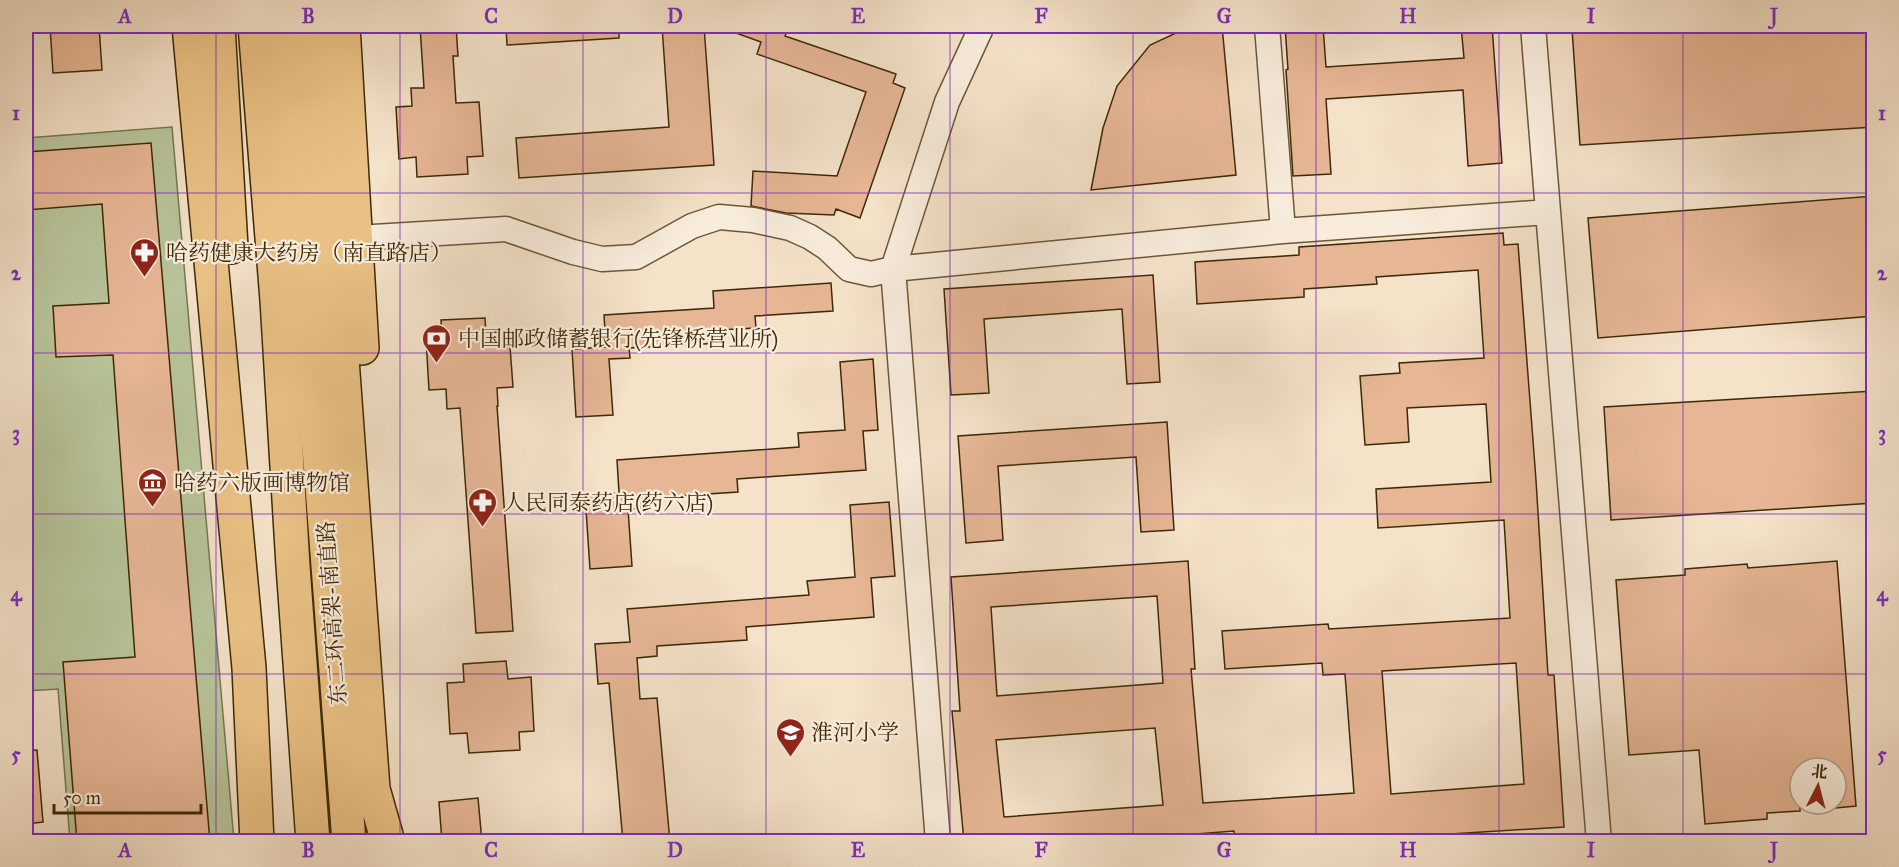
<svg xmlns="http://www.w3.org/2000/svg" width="1899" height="867" viewBox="0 0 1899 867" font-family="'IM FELL Great Primer','Noto Serif SC',serif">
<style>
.green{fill:#b8c49a;stroke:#7b7650;stroke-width:1.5}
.building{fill:#e6b695;stroke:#3e2906;stroke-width:1.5;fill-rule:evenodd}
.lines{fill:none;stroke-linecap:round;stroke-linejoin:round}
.minor-casing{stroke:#6c5737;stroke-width:27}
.highway-casing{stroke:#3e2906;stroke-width:36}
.minor{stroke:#f8ecdc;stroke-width:24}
.highway{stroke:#eac184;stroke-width:33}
.grid{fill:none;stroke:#7b2cbf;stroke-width:1.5;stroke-opacity:0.55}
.labels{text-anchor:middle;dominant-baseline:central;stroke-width:4.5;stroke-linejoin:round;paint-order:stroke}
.poi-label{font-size:22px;fill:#3e2906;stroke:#f8ecdc;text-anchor:start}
.street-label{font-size:22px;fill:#3e2906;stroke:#f8ecdc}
.neatline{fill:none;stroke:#7b2cbf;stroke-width:2}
.grid-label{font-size:20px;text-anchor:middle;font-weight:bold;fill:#7b2cbf}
</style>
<rect width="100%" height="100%" fill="#f4e2c9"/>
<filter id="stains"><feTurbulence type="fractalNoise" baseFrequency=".00333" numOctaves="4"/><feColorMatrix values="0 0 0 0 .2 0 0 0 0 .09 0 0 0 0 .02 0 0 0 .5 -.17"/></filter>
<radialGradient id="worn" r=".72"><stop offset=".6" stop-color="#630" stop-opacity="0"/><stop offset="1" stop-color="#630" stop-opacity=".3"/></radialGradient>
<path class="green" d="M172,127L234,841H70L58,689L26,691V138Z"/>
<path class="building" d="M50,26H99L102,70L53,73Z
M420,26H456L458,56H453L456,103L479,102L483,156L467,157L468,174L417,177L416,157L399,159L396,107L412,106L411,88H424Z
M506,26H619V38L507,45Z
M662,26H704L714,165L519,178L516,138L669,127Z
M722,26H789L785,36L896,74L893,83L905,88L860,218L836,209L834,215L786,213L751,206L753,171L837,176L866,92L757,54L761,42L722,28Z
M1191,26H1222L1236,175L1091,190L1103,128L1117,86L1150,45Z
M1285,26H1323L1326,67L1464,58L1461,26H1492L1502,163L1468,166L1463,90L1326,99L1331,174L1293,176L1286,70L1288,69Z
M1633,26H1874V127L1580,145L1572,29Z
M151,143L210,842H77L63,662L135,657L113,355L56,357L53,306L109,303L102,204L26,210V152Z
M1874,196V316L1598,338L1588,218Z
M1503,233L1504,245L1518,244L1536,480L1548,675H1554L1564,827L1322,842H1235L1234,831L1170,836V842H964L952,711H960L951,577L1188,561L1195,669H1191L1203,803L1354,793L1345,674L1323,675L1322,663L1225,669L1222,631L1328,624L1329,629L1510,618L1504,520L1378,528L1376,489L1491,482L1486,404L1407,408L1409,442L1365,445L1360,376L1400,373L1399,363L1484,358L1478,270L1376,277L1377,284L1304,289V297L1197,304L1195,262L1299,255V247ZM1157,596L1163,683L997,696L991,607ZM1516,663L1524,784L1391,794L1382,671ZM1155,728L1163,805L1004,817L996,740Z
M1153,275L1160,382L1127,384L1122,309L984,319L989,393L951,395L944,289Z
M831,283L833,311L755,316L756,328L720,330L721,343L629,348L630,358L609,359L613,415L576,417L572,349L606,347L604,315L714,308L713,291Z
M485,318L486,335L509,333L513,387L497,388L498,406H497L513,631L476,633L460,408L447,409L446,389L429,390L426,339L442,338L441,320Z
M873,359L878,430L863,431L866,470L737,479L738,492L647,498L648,508L628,509L632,566L590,569L585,495L619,493L617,460L799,447L798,433L845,430L840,362Z
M1874,391V503L1611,520L1604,407Z
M1167,422L1174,530L1141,532L1136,457L998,466L1003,540L966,543L958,436Z
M889,502L895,576L871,578L874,617L746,627L747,640L657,646V656L637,658L640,699L657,698L670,842H623L609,683L598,684L595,644L630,642L627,609L809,595L807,581L855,577L850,505Z
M1837,561L1856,806L1836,808V768H1800V811L1767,813V819L1705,824L1699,750L1629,755L1616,580L1685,575V569L1747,564L1748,568Z
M506,661L508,679L531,677L534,731L519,732L520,750L469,753L467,733L450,734L447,683L464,682L463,664Z
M37,750L43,822L26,824V751Z
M478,798L482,842H442L439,802Z"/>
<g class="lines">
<defs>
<path id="minor" d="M1267,26L1283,231
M1533,26L1599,842
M357,238L506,229L573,252L602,259L636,257L692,226L719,217L753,220L790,228L810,237L827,248L849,269L871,274L893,269L1283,231L1548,212
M938,842L893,269L947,102L982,26"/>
<path id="highway" d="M189,26L249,668L257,842
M218,26L231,247
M255,26L277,300L293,566L313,842
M287,26L349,842
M318,26L373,789L388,842
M343,26L362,348"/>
</defs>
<use href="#minor" class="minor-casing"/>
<use href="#highway" class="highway-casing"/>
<use href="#minor" class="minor"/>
<use href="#highway" class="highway"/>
</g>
<path class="grid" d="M216,26V842M400,26V842M583,26V842M766,26V842M950,26V842M1133,26V842M1316,26V842M1499,26V842M1683,26V842M26,193H1874M26,353H1874M26,514H1874M26,674H1874"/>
<defs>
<symbol id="pharmacy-pin" viewBox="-11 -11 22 30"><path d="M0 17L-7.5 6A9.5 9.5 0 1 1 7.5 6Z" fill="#8f2418" stroke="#f8ecdc"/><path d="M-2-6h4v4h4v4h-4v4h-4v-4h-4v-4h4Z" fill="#fff"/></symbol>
<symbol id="bank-pin" viewBox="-11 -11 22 30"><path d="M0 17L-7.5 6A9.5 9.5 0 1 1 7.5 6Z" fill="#8f2418" stroke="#f8ecdc"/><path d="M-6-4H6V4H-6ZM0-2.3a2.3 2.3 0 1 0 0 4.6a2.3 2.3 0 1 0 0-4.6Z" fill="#fff"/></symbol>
<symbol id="museum-pin" viewBox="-11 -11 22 30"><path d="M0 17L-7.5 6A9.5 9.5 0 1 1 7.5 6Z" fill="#8f2418" stroke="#f8ecdc"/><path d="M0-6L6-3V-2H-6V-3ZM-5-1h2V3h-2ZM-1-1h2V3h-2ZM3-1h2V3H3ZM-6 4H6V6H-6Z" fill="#fff"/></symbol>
<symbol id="school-pin" viewBox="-11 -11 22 30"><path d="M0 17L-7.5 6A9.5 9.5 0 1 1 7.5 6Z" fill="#8f2418" stroke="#f8ecdc"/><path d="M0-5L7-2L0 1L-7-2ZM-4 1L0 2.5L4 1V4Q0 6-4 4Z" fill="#fff"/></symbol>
</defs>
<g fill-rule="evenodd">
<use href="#pharmacy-pin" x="128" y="236" width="33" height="45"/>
<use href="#bank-pin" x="420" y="322" width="33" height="45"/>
<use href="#museum-pin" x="136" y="466" width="33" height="45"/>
<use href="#pharmacy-pin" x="466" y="486" width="33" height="45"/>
<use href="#school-pin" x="774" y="716" width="33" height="45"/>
</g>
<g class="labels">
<g class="poi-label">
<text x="166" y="252">哈药健康大药房（南直路店）</text>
<text x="458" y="338">中国邮政储蓄银行(先锋桥营业所)</text>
<text x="174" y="482">哈药六版画博物馆</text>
<text x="503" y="502">人民同泰药店(药六店)</text>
<text x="811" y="732">淮河小学</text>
</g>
<g class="street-label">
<text transform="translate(332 613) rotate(-94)">东二环高架-南直路</text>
</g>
</g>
<rect width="1899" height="867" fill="none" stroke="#f4e2c9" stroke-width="66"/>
<g transform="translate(1818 786) rotate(6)"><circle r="28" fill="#f8ecdc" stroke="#ae9e86" stroke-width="1.5"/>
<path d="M0-4.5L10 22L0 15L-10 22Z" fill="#8f2418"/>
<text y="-9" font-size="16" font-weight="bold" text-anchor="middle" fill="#3e2906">北</text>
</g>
<path d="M54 804v9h147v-9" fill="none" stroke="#3e2906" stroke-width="3"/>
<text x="63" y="804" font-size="18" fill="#3e2906" stroke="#f8ecdc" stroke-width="4.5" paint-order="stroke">50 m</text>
<rect x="33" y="33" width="1833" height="801" class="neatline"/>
<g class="grid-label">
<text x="125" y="23">A</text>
<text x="308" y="23">B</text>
<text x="491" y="23">C</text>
<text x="675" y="23">D</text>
<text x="858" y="23">E</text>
<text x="1041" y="23">F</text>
<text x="1224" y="23">G</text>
<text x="1408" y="23">H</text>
<text x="1591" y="23">I</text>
<text x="1774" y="23">J</text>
<text x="16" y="120">1</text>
<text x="1882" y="120">1</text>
<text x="16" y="280">2</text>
<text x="1882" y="280">2</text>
<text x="16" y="440">3</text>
<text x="1882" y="440">3</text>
<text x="16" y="601">4</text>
<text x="1882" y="601">4</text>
<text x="16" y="761">5</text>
<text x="1882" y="761">5</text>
<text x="125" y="857">A</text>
<text x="308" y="857">B</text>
<text x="491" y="857">C</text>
<text x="675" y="857">D</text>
<text x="858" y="857">E</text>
<text x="1041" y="857">F</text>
<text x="1224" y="857">G</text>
<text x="1408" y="857">H</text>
<text x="1591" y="857">I</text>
<text x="1774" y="857">J</text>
</g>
<rect width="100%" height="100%" filter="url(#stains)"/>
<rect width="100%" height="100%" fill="url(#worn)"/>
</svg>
